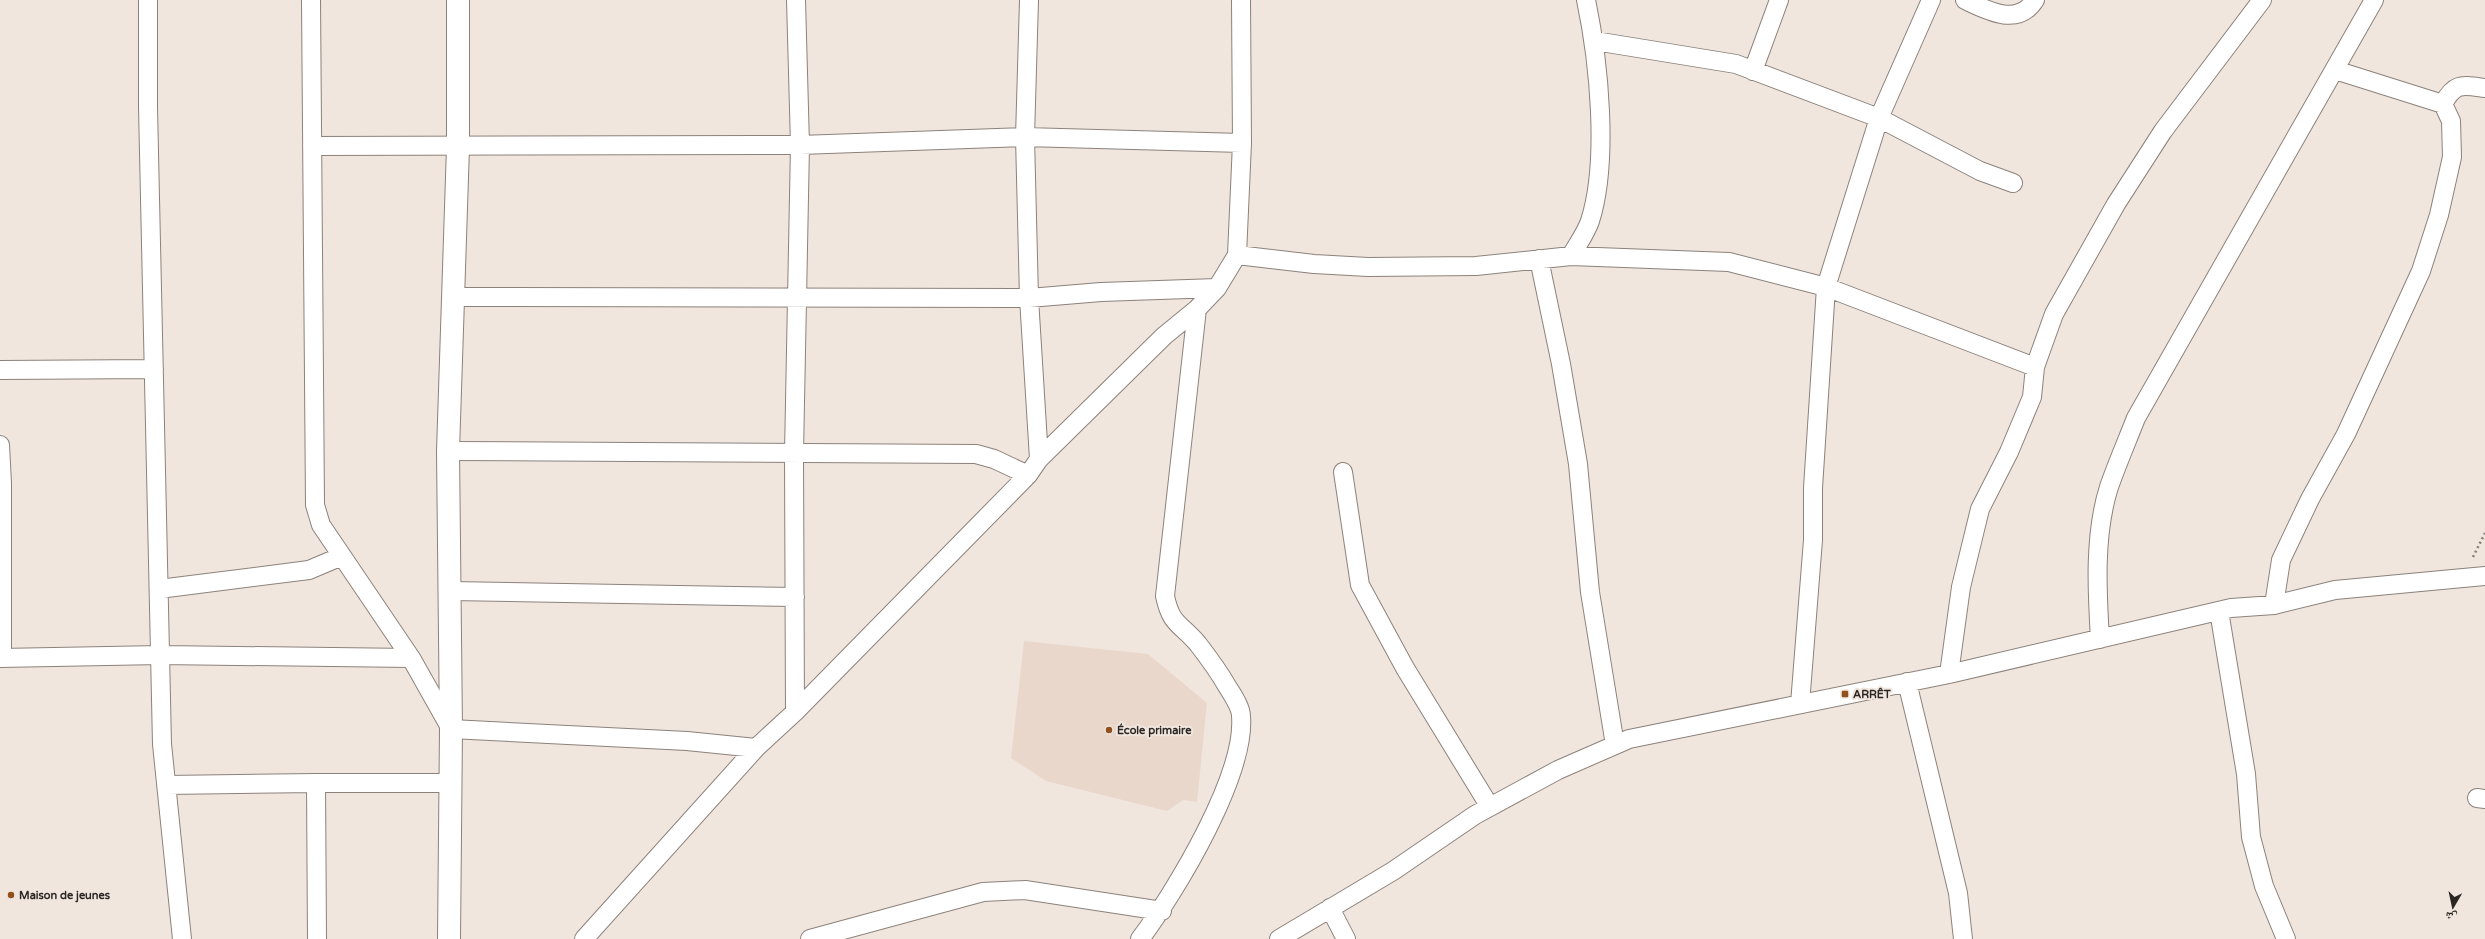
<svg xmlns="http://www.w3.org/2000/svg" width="2485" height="939" viewBox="0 0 2485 939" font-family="'Varela Round','Noto Naskh Arabic',sans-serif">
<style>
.built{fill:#e9d7cb}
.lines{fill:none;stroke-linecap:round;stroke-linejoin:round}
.street-casing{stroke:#8c827b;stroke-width:20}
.secondary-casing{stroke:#8c827b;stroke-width:24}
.path{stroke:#857e79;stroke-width:2.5;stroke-dasharray:2 3;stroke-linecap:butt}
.street{stroke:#fff;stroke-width:18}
.secondary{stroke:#fff;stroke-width:22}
.poi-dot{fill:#92511c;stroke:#f1e6de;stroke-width:1.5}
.labels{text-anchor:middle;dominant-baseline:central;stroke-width:4;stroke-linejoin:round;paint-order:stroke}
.poi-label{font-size:11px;font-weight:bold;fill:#2a2623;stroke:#f1e6de;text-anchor:start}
</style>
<rect width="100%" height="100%" fill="#f1e6de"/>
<path class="built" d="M1024,641L1148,654L1207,703L1197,802L1183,800L1167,811L1046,781L1011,758Z"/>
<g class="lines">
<defs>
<path id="street" d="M148,0V107L162,744L182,939
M311,0L315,505L321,525L411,658L451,729L687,741L756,748
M1029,0L1025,137L1029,298L1039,459
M1965,0C1988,11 2018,27 2035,0
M1595,41L1736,64L1879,118L1980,171L2013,183
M1753,71L1779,0
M2443,104C2455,82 2462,85 2485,88
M312,146L800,145L1025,137L1242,143
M1237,255L1314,264L1368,267L1476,266L1571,256L1729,262L1826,287L2035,367
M1571,256C1577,245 1586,233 1590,221C1609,161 1599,62 1586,0
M1539,259L1561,364L1578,464L1590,592L1615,745
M453,297L1029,298L1101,292L1217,288
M0,370L154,369
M0,445L2,483V658
M448,451L976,454L994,459L1028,475
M1343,472L1360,585L1405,668L1490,807
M159,589L309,570L342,556
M450,591L795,597
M2274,605L2281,560L2310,499L2346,434L2421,271L2439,215L2452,157L2451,121L2443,104L2335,70
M2219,611L2246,774L2251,837L2264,886L2286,939
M2100,639C2097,590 2094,534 2109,487C2117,464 2127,441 2136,418L2374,0
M0,658L161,655L411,658
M1949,674L1961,587L1980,509L2009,452L2032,397L2035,367L2054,314L2116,204L2163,131L2262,0
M1907,682L1958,893L1963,939
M1800,704L1813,540V488L1826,287L1879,118L1931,0
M795,712L794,454L800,145L796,0
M166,785L316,783
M2477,798L2485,799
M1330,908L1346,939
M317,939L316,783H451
M584,939L756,748L795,712L1028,475L1039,459L1164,336L1197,309L1217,288L1237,255L1242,143L1241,0
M810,939L983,892L1025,890L1162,911
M1140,939C1176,891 1246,775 1241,716C1241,707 1232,694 1227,686C1219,672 1208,657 1198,644C1180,623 1171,625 1165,596L1197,309
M1279,939L1393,871L1475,815L1558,770L1629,739L1949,674L2231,608L2274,605L2335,590L2485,576"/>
<path id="secondary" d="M449,939L451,729L448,451L458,147V0"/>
</defs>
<use href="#street" class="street-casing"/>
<use href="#secondary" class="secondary-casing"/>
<path class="path" d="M2473,557L2485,533"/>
<use href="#street" class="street"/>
<use href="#secondary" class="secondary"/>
</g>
<g class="poi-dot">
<rect x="1841" y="690" width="8" height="8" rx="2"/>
<circle cx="1109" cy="730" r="4"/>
<circle cx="11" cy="895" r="4"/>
</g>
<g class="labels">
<g class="poi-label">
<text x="1853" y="694">ARRÊT</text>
<text x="1117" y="730">École primaire</text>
<text x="19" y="895">Maison de jeunes</text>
</g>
</g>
<g transform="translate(2453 907) rotate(189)" stroke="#f1e6de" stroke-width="3" paint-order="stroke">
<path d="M0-3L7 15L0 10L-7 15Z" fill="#2a2623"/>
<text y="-6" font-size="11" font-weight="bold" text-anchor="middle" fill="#2a2623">ش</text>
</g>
</svg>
